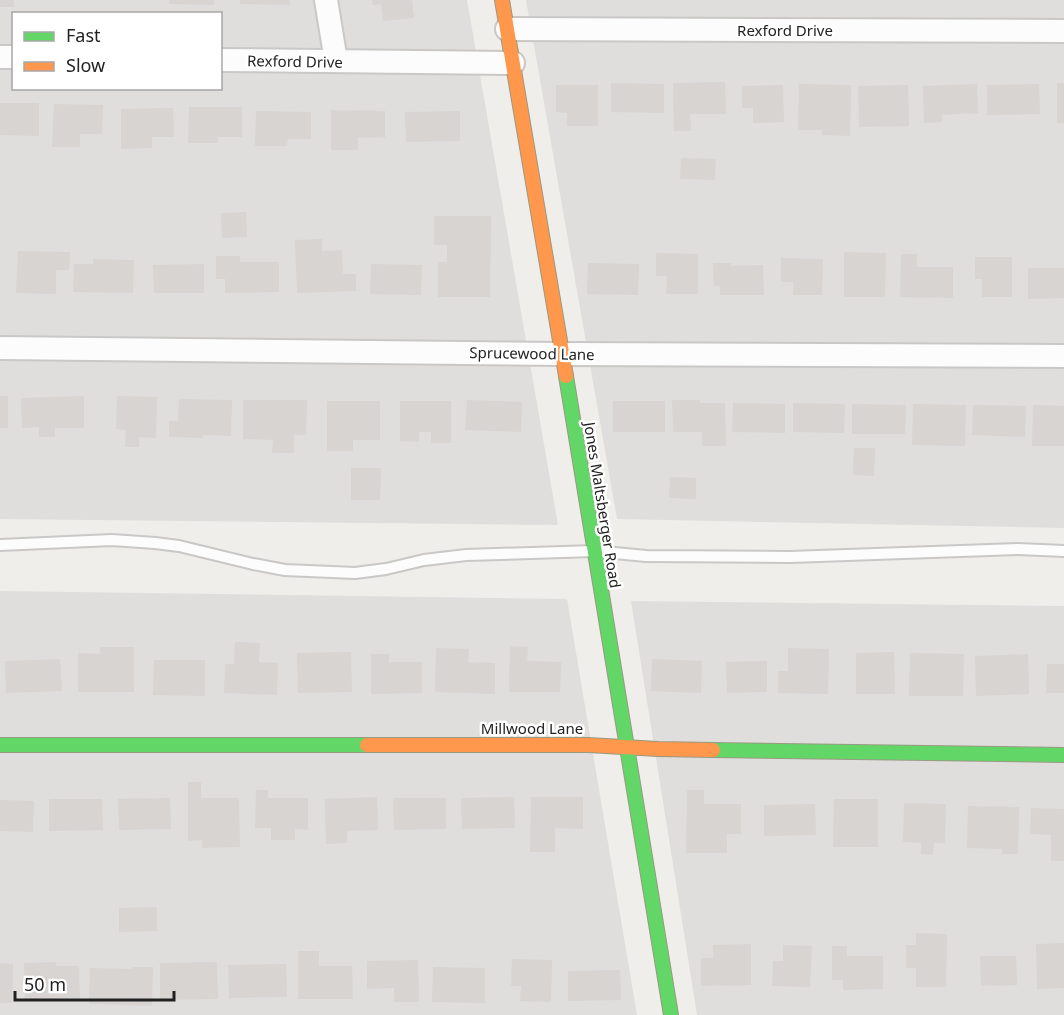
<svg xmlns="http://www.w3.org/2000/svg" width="1064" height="1015" viewBox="0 0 1064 1015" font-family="'Noto Sans',sans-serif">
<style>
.residential{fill:#dfdedc;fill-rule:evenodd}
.building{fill:#d7d4d2}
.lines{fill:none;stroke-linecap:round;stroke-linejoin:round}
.lane-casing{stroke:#c9c8c7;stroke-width:14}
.street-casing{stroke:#c9c8c7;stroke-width:26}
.fast-casing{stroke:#999a82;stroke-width:16}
.slow-casing{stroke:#999a82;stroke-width:16}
.lane{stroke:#fdfcfc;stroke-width:10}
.street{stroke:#fdfcfc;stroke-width:22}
.fast{stroke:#63d668;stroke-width:14}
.slow{stroke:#ff974d;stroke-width:14}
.labels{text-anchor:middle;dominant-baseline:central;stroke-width:5;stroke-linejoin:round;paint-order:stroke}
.street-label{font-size:15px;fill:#222;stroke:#fff}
</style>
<rect width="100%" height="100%" fill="#f0eeeb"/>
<path class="residential" d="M0,0H467L558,525L0,519ZM14,14H220V88H14Z
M526,0H1064V528L617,519Z
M0,591L567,599L637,1015H0Z
M631,601L1064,606V1015H697Z"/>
<path class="building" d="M0,0H14V7H0Z
M169,0H214V5L169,4Z
M240,0H290V5L240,4Z
M372,0H412L414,18L383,21L381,4L373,5Z
M725,82L726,114H690L691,131H674L673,83Z
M611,83L664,84V113L611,112Z
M1057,83H1064V123H1057Z
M799,84L851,85L850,136L822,135V130H798Z
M977,84L978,113L942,115V122L924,123L923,86Z
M1039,84L1040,114L987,115V85Z
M556,85H598V126H567V113L556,112Z
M783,85L784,122L753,123V108H742V86Z
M908,85L909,126L859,127L858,86Z
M0,103H39V136L0,135Z
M54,104L103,105L102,134H80V147H52Z
M189,107H242V137H218V143H188Z
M173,108L174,137H152V148L121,149V109Z
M331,110L385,111V138L358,137V150H331Z
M256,111L311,112V139H288L287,146H255Z
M460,111V141L406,142L405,112Z
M681,158L716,159L715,180L680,179Z
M246,212L247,237L222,238L221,213Z
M434,216H491L490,297H438V262H447V245H434Z
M322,239V251L342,250L343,274H356V291L297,293L295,240Z
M18,251L70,252L69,270H56V294L16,293Z
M844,252L886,253L885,297H844Z
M656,253L698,254V294H666L667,276H656Z
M901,254H917V267H953V298L900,297Z
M216,256H240V262H279V292L225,293V279H216Z
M975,257H1012V297H982V279H975Z
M781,258L823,259L822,295H793V282H781Z
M93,259L134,260L133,293L73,292L74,264H93Z
M588,263L639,264L638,295L587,294Z
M713,263H731V266L763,265L764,295H720V286H714Z
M204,264V293H154L153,265Z
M371,264L422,265L421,295L370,294Z
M1028,268H1064V298L1028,299Z
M0,396H8V428H0Z
M84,396V428H55V437H39V427L22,428L21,398Z
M117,396L157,397L156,438L139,437V447H125L126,430L116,429Z
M179,399L232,400L231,436L203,435V438L169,437V421H178Z
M243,400H307L306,435H294V453H272L273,440L243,439Z
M467,400L522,402L521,432L465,430Z
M672,400H700V403H725L726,446H702V432H673Z
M327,401H380V440H353V451H327Z
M400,401H451V443H431V432H419V442L400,441Z
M613,401H665V432H613Z
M733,403L785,404V433L732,432Z
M793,403L845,404L844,433L793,432Z
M852,404L906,405L905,434H852Z
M913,404L966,405L965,446L912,445Z
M973,405L1026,406L1025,437L972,435Z
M1033,405L1064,406V446H1032Z
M854,448H875L874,476L853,475Z
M351,468H381L380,500H351Z
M670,477L696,478V499L669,498Z
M235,642L260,643L259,662L278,663L277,695L224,693L225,664H234Z
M510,646L528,647L527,661L561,662L560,692H509Z
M100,647H134V692H78V653L100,654Z
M436,648L469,649L468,662L495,663V694L435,692Z
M788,648L829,649L828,694L778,693V671H788Z
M351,652L352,692L298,693L297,653Z
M894,652L895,694H856V653Z
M910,653L964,654L963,696H909Z
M371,654H389V662H422V693L371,694Z
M1028,654L1029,694L976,696L975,656Z
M60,659L62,691L6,693L5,661Z
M652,659L702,661L701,693L651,691Z
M154,660H205V696L153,695Z
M767,661V692L727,693L726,662Z
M1047,664H1064V693H1046Z
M188,782H201V798H239L240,847L202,848V840L188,841Z
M256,790H268V798H308V830L295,829V840H271V828H255Z
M687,790H704V804H741V834H727V853H686Z
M377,797L378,830L347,831V843L326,844L325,799Z
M514,797L515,828L462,829L461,798Z
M531,797H583V829L555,828V852H530Z
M170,798L171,829L119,830L118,799Z
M393,798H446V829L394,830Z
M49,799H102L103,830L49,831Z
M834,799H878V847H833Z
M0,800L34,801L33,832L0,831Z
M904,803L946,804L945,843H934L933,855L921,854V843L903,842Z
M815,804L816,835L764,836V805Z
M968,806L1019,807L1018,854H1002V849L967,848Z
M1031,808L1064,809V861H1051V835L1030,834Z
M157,907V931L119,932V908Z
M916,933L947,934L946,987H916V968H906V945H916Z
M1064,943V988L1037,989L1036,944Z
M751,944V985L701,986V958H713V945Z
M783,945L812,946L810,987L772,986L773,961H783Z
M832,946H847V956H883V989L843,990V980H832Z
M298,951H319V966H352L353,999H298Z
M980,956H1016L1017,985L981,986Z
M512,959L552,960L551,1002L520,1001L521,986H511Z
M418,960L419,1002H394V988L367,989V961Z
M56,962V966H79L80,998L25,1000L24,963Z
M217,962L218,999L160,1000V963Z
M0,963L13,964L12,1003H0Z
M286,964L287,997L229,998L228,965Z
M132,967H153L152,1006L89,1004L90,968L132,969Z
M433,967L485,968V1003L432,1002Z
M620,970L621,1000L568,1001V971Z"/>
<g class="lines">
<defs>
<path id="lane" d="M0,545L112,540L155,543L179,546L253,564L285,570L355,573L386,569L424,560L466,555L594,551L646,556L790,557L1018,549L1064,551"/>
<path id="street" d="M326,0L336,61
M507,29L1064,31
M0,57H14
M220,60L513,63
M0,348L562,354L1064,356"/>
<path id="fast" d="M566,376L671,1015
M0,745H367
M713,750L1064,755"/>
<path id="slow" d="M502,0L566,376
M367,745H588L658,749L713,750"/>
</defs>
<use href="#lane" class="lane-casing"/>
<use href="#street" class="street-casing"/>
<use href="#fast" class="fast-casing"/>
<use href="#slow" class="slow-casing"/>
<use href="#lane" class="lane"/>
<use href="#street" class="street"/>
<use href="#fast" class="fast"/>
<use href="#slow" class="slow"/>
</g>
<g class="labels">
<g class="street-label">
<text x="785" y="30">Rexford Drive</text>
<text transform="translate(295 61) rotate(1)">Rexford Drive</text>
<text transform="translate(532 353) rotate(1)">Sprucewood Lane</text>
<text transform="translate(603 505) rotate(81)">Jones Maltsberger Road</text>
<text x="532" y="728">Millwood Lane</text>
</g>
</g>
<rect x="12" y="12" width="210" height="78" fill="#ffffff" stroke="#a7a7a7" stroke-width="1.5"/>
<rect x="24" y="32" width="30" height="9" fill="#63d668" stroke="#a7a7a7" stroke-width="1.5"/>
<text x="66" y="42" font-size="18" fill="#222222">Fast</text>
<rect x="24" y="62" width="30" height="9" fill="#ff974d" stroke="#a7a7a7" stroke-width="1.5"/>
<text x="66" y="72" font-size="18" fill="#222222">Slow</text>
<path d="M15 991v9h159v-9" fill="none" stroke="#222222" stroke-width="3"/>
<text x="24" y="991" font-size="18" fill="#222222" stroke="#ffffff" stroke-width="4.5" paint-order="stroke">50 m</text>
</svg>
